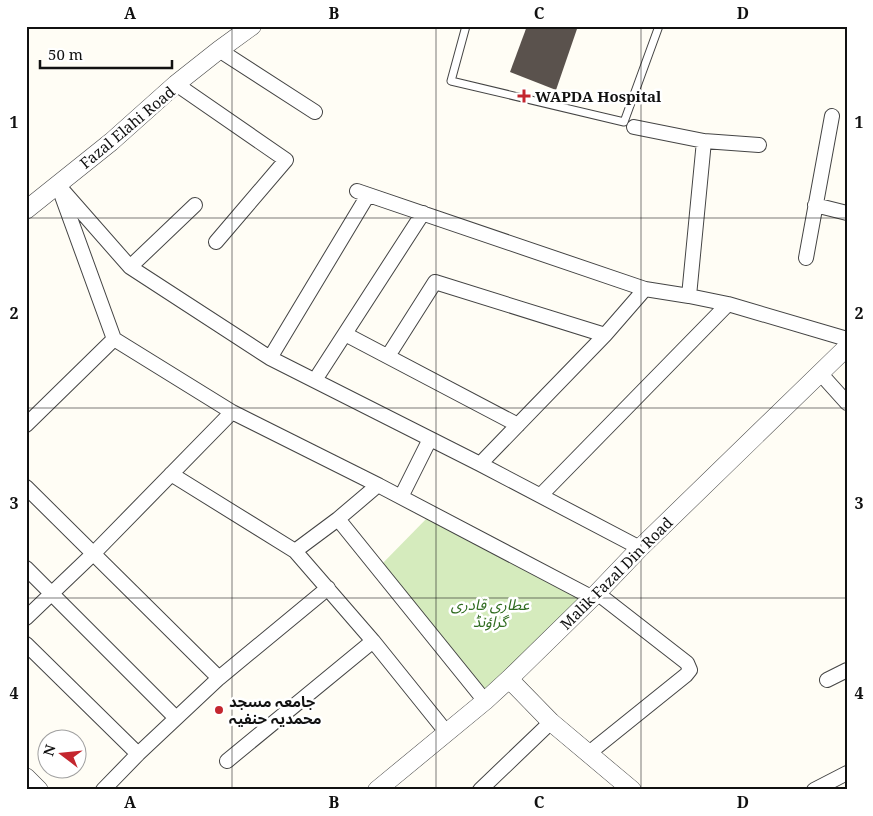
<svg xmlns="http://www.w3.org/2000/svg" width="873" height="816" viewBox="0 0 873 816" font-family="'Noto Serif','Noto Sans Arabic',serif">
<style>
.green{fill:#d5ebbd}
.building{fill:#5a524d}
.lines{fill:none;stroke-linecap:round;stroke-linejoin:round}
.service-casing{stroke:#444;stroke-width:9}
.minor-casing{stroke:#444;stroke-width:16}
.tertiary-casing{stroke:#444;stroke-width:19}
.service{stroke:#fff;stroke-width:7}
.minor{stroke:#fff;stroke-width:14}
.tertiary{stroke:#fff;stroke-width:18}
.grid{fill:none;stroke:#111;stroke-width:1;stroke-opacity:0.55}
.poi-dot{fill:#c4262e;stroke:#fff;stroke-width:2}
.labels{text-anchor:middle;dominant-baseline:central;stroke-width:5;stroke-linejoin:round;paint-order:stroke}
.poi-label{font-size:15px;font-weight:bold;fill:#111;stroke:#fff;text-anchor:start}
.street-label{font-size:15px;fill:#111;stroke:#fff}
.park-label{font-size:15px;font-style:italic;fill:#2f6b1f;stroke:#fff}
.neatline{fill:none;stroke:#111;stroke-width:2}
.grid-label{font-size:16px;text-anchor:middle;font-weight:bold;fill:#111}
</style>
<rect width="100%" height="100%" fill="#fffdf5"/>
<path class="green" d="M432,513L593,598L485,701L378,568Z"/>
<path class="building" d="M527,26H578L556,90L510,72Z"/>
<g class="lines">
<defs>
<path id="service" d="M466,26L451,81L624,122L659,26"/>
<path id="minor" d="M219,50L315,112
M176,84L286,160L216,242
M634,127L704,141L759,145
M357,191L645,289L689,296L728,304L847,339
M815,205L847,213
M806,258L832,116
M130,267L195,205
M689,296L704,141
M345,334L518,425
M388,356L435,282L605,335
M270,358L368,195
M820,373L847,403
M315,380L423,213
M26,425L114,339
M480,464L605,335L645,289
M171,474L295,551L373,641L447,733
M378,485L593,598
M26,487L219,678
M541,495L728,304
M401,497L430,439
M295,551L338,519
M26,568L176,718
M26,618L94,553L232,412
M26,644L138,754
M827,680L847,670
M485,701L338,519L378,485L232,412L114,339L58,185L130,267L270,358L480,464L640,548
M589,753L686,675L690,670L687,663L597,593
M227,761L373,641
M103,790L138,754L219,678L328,588
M480,790L551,722
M814,790L847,773"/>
<path id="tertiary" d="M26,210L111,142L176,84L219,50L252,26
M509,679L551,722L632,790
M26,777L39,790
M377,790L485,701L509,679L597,593L640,548L847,347"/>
</defs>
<use href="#service" class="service-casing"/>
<use href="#minor" class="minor-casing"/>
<use href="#tertiary" class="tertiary-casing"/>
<use href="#service" class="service"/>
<use href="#minor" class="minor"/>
<use href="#tertiary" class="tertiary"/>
</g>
<path class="grid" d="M232,26V790M436,26V790M641,26V790M26,218H847M26,408H847M26,598H847"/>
<g class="poi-dot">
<path d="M521.5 88.5h5v5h5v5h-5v5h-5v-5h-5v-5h5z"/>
<circle cx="219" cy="710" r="5"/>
</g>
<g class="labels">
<g class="poi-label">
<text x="535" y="96">WAPDA Hospital</text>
<text x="229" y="701">جامعہ مسجد<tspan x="229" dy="17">محمدیہ حنفیہ</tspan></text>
</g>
<g class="street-label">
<text transform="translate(127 127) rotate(-40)">Fazal Elahi Road</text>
<text transform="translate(616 573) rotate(-45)">Malik Fazal Din Road</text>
</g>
<g class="park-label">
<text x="490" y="604">عطاری قادری<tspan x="490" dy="17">گراؤنڈ</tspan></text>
</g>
</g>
<rect width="873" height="816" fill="none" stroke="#ffffff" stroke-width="55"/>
<g transform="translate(62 754) rotate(286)"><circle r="24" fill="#ffffff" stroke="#a0a0a0"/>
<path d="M0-4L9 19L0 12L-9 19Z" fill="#c4262e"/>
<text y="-8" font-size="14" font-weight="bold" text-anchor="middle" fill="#111111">N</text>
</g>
<path d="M40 60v8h132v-8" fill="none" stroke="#111111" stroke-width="2.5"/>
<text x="48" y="60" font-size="15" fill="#111111" stroke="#ffffff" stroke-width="4" paint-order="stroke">50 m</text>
<rect x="28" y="28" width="818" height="760" class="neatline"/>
<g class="grid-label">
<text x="130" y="19">A</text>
<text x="334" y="19">B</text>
<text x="539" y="19">C</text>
<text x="743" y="19">D</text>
<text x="14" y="128">1</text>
<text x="859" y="128">1</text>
<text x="14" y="319">2</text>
<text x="859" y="319">2</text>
<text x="14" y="509">3</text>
<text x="859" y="509">3</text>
<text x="14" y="699">4</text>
<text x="859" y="699">4</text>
<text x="130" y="808">A</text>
<text x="334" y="808">B</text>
<text x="539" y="808">C</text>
<text x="743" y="808">D</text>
</g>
</svg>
